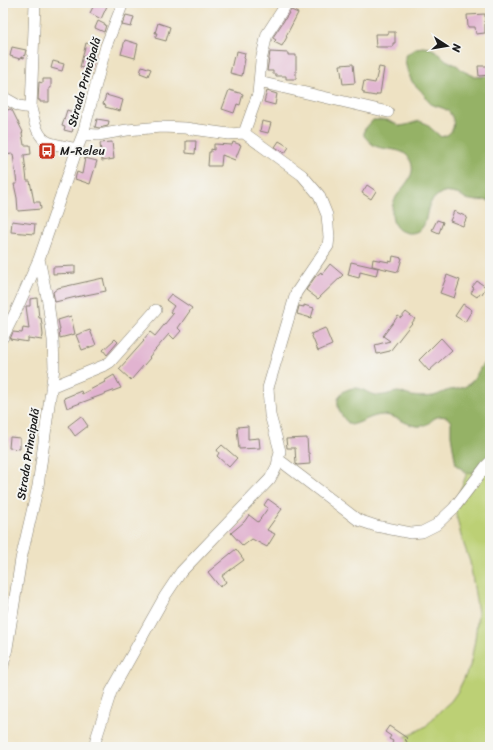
<svg xmlns="http://www.w3.org/2000/svg" width="493" height="750" viewBox="0 0 493 750" font-family="Sriracha,sans-serif">
<style>
.green{fill:#bcd074;stroke:#6c7648}
.forest{fill:#95b266;stroke:#586741}
.building{fill:#e1b3d0}
.lines{fill:none;stroke-linecap:round;stroke-linejoin:round}
.minor-casing{stroke:#857f70;stroke-width:12}
.minor{stroke:#fff;stroke-width:11}
.labels{text-anchor:middle;dominant-baseline:central;stroke-width:4;stroke-linejoin:round;paint-order:stroke}
.street-label{font-size:12px;fill:#1c1c1c;stroke:#f6f6f2}
.poi-label{font-size:12px;fill:#1c1c1c;stroke:#f6f6f2;text-anchor:start}
</style>
<rect width="100%" height="100%" fill="#f6f6f2"/>
<filter id="ink" filterUnits="userSpaceOnUse"><feTurbulence type="fractalNoise" baseFrequency=".025" numOctaves="2"/><feDisplacementMap in="SourceGraphic" scale="8" xChannelSelector="R" yChannelSelector="G"/><feConvolveMatrix kernelMatrix="1 2 1 2 8 2 1 2 1" color-interpolation-filters="sRGB"/></filter>
<filter id="wash" filterUnits="userSpaceOnUse"><feTurbulence type="fractalNoise" baseFrequency=".012" numOctaves="4" result="noise"/><feDisplacementMap in="SourceGraphic" scale="16" xChannelSelector="R" yChannelSelector="G"/><feGaussianBlur stdDeviation="0.9" result="paint"/><feColorMatrix in="noise" values="0 0 0 0 0 0 0 0 0 0 0 0 0 0 0 0 0 1.4 0 .05"/><feComposite in="paint" operator="in"/></filter>
<g filter="url(#wash)">
<rect width="100%" height="100%" fill="#eee2c3"/>
<path class="green" d="M490,455V747H393L402,738L414,733L426,726L441,710L451,701L458,691L470,666L475,640L478,613L470,562L461,536L455,509L458,496L467,473L474,472Z"/>
<path class="forest" d="M423,47L430,48L436,51L446,60L458,66L463,71L474,76L481,77L490,73V201C484,199 477,202 471,200C467,200 465,198 462,196C456,193 450,193 443,192C438,195 433,198 430,204C425,213 428,226 418,231C414,233 409,234 404,232C391,229 390,211 394,201C400,187 420,176 409,158C402,147 386,151 375,146C371,144 368,140 364,136V130L373,120H387L400,126L406,125L419,121L425,123L441,137C443,136 445,136 447,135C456,130 455,118 448,111C443,107 437,107 431,104C427,101 425,95 422,92C419,89 416,86 413,83C408,75 405,65 405,56L416,48Z
M490,362V455L474,472L467,473L456,465L451,435V422L447,417C431,414 433,424 422,426C409,428 397,415 383,415C371,415 362,423 351,425C338,416 330,395 349,389C361,385 365,393 375,395C384,397 391,392 399,392C403,393 407,395 411,396C418,397 427,397 433,396C439,395 444,391 450,390C458,389 465,388 470,383C477,378 478,369 484,363Z"/>
<g id="blocks">
<path class="building" d="M95,3H107L106,5L107,6L101,19L90,13Z
M291,10L298,13L286,36L287,37L282,46L274,42L276,40L273,38V37Z
M485,14V33L476,34L475,27H468L467,15Z
M126,15L134,17L131,27L122,25Z
M98,21L106,25L104,32L95,28Z
M158,23L170,27L166,41L155,38L157,33H155Z
M388,32H395V43H393V47H376L375,34H388Z
M125,40L138,44L135,58L121,54Z
M86,43L94,45L92,52L96,53L91,70L80,67Z
M12,47L26,50L24,58L21,57L20,59L10,56Z
M237,51L245,53L244,58L245,59L242,76L230,73L234,56L236,57Z
M270,52L288,53V55H296V79H286V76H276V74H273V71H267Z
M53,61L64,64L62,71L51,68Z
M353,64L355,83L343,84L340,65Z
M142,66L151,69L148,76L140,73Z
M478,66H490V75L479,76Z
M379,67L384,68L380,94H377L376,96L364,94V92L362,91L364,81L375,83Z
M43,79H51V88H49V102H40V100H38L39,82L43,83Z
M229,90L243,94L240,105L237,104L234,113L222,109Z
M267,91L277,94L275,105L264,102Z
M106,95L123,100L120,111L105,107L106,105L103,104Z
M10,109L12,110L23,132L22,133L24,145H30L31,154L24,155L27,181H30L34,202H40L41,209L18,211L17,198L14,184H17L13,154L3,155V112Z
M67,110L78,114L72,132L64,130L65,127L62,126Z
M97,119L109,121L108,126L99,128L95,127Z
M262,121L271,123L268,133L260,131Z
M186,141H196L195,154L186,153Z
M279,141L289,147L285,153L275,147Z
M112,142L114,159L102,161L100,143Z
M233,142L241,145L235,160L222,155L221,166H208L209,152H211V149L214,150V144L232,145Z
M85,158L97,161L90,184L75,179L77,172L82,174Z
M367,185L376,191L371,199L362,193Z
M454,211L467,217L463,226L450,221Z
M437,220L443,222L439,233L432,230Z
M12,221L35,224L34,234L11,232Z
M393,256L402,258L398,272L372,266L373,259L389,262V261L392,262Z
M351,262L378,268L376,276L360,272L359,278L348,275Z
M330,264L343,275L318,299L306,290L315,277L321,272L322,274Z
M75,266V273L53,274V267Z
M447,275L460,280L454,298L440,293Z
M103,278L106,291L76,297L55,302L53,292L58,288Z
M477,281L486,287L482,294L480,293L477,297L471,293L474,288L472,287Z
M171,294L192,308L178,328L181,331L174,339L169,334L149,357L150,358L131,380L119,369L144,341L143,340L150,332L155,336L173,314L170,312L174,306L166,300Z
M37,298L39,318H41L42,325L43,335L42,340L28,338V342L10,339L13,332L22,333L23,328L29,329L26,306H30V299Z
M463,304L472,310L465,322L455,316Z
M304,305L314,308L311,318L297,314L299,306L304,307Z
M406,312L415,319L390,351L377,354L375,345L390,341L383,336L398,316L401,318Z
M71,316L75,334L60,338L59,330H60L58,320Z
M325,328L332,345L318,351L311,334Z
M90,330L96,345L82,350L76,335Z
M441,338L452,350L429,371L419,360Z
M115,339L118,342L107,355L103,350Z
M114,375L121,388L67,408L64,398L81,391L82,394L105,382L104,381Z
M81,416L88,426L75,436L68,426Z
M248,426V439L259,438L260,448L239,449L237,427Z
M10,437L20,438V449L9,448Z
M307,438L308,453H309L310,464L297,465L296,464L295,448H287L286,439Z
M222,445L237,458L229,467L217,456L219,453L217,450Z
M268,499L282,509L267,530L275,534L267,547L252,539L243,546L231,533L244,522L249,515L258,522L268,508L264,505Z
M236,549L244,560L222,576L226,582L220,587L208,572Z
M389,726L407,738L405,740L407,741L404,747H398L392,743L393,741L389,739L391,736L385,732Z"/>
</g>
</g>
<g filter="url(#ink)">
<use href="#blocks" fill-opacity="0" stroke="#857f70" stroke-width="1"/>
<g class="lines">
<defs>
<path id="minor" d="M35,3L31,108C34,119 36,136 48,142C55,145 69,147 77,149
M259,82L388,112
M3,97L19,106L31,108
M244,133L258,94L261,61L267,34L287,3
M83,134L98,135L127,130L161,127L185,128L229,134L244,133L302,175L319,195L327,215L329,237L328,246L296,293L268,388L270,415L280,451L277,466L270,479L181,572L165,596L111,692L96,739L95,747
M3,337L16,311L39,259L77,149L83,134L106,46L123,3
M51,387L105,365L110,362L156,310
M278,459L358,520L376,526L411,533L422,532L436,525L454,508L486,466L490,462
M3,666L7,648L21,559L38,486L54,368L53,340L48,302L39,259"/>
</defs>
<use href="#minor" class="minor-casing"/>
<use href="#minor" class="minor"/>
</g>
</g>
<defs>
<symbol id="bus-square" viewBox="-11 -11 22 22"><rect x="-9" y="-9" width="18" height="18" rx="4" fill="#c8321e" stroke="#f6f6f2"/><path d="M-5-6H5V4H4V6H2V4H-2V6H-4V4H-5ZM-3.5-4V0h7V-4ZM-3.5 1.2v1.5H-2V1.2ZM2 1.2v1.5H3.5V1.2Z" fill="#fff"/></symbol>
</defs>
<g fill-rule="evenodd">
<use href="#bus-square" x="37" y="141" width="20" height="20"/>
</g>
<g class="labels">
<g class="street-label">
<text transform="translate(84 82) rotate(-74)">Strada Principală</text>
<text transform="translate(28 454) rotate(-81)">Strada Principală</text>
</g>
<g class="poi-label">
<text x="60" y="151">M-Releu</text>
</g>
</g>
<rect width="493" height="750" fill="none" stroke="#f6f6f2" stroke-width="16"/>
<g transform="translate(447 46) rotate(102)" stroke="#f6f6f2" stroke-width="3" paint-order="stroke">
<path d="M0-3L7 15L0 10L-7 15Z" fill="#1c1c1c"/>
<text y="-6" font-size="11" font-weight="bold" text-anchor="middle" fill="#1c1c1c">N</text>
</g>
</svg>
